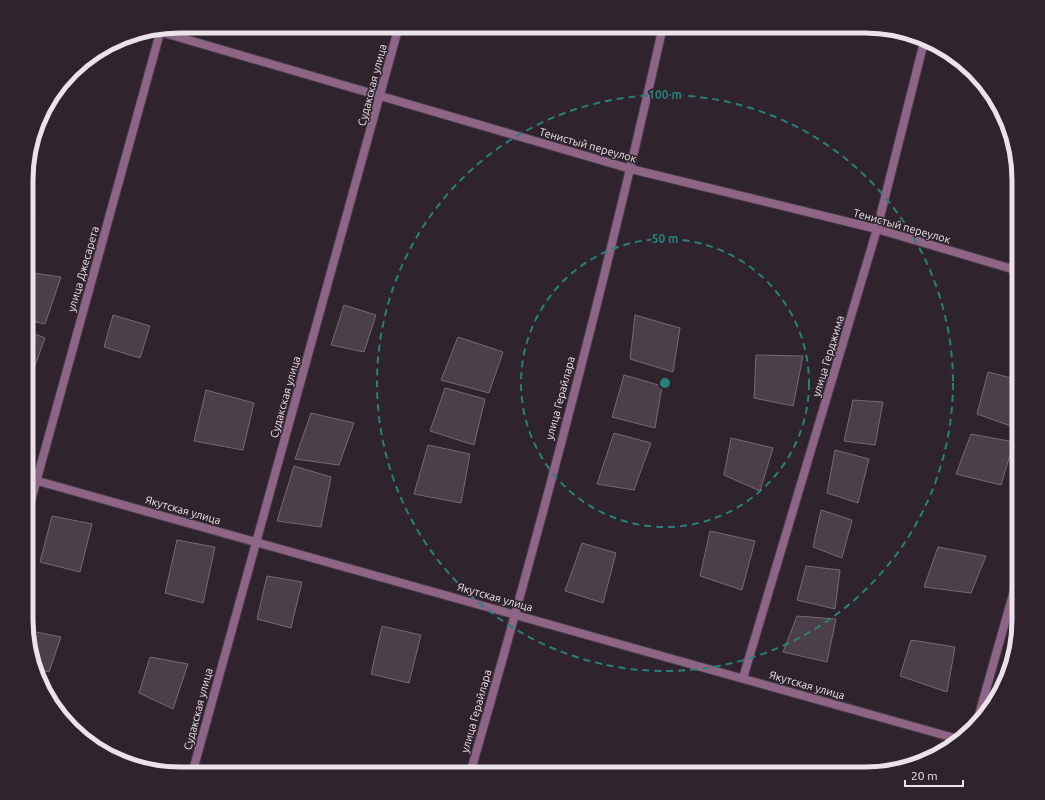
<svg xmlns="http://www.w3.org/2000/svg" width="1045" height="800" viewBox="0 0 1045 800" font-family="Ubuntu,sans-serif">
<style>
.building{fill:#4c3f4a;stroke:#786975}
.lines{fill:none;stroke-linecap:round;stroke-linejoin:round}
.minor-casing{stroke:#493e47;stroke-width:10}
.minor{stroke:#8e6487;stroke-width:8}
.ring{fill:none;stroke:#25817a;stroke-width:2;stroke-dasharray:7 5}
.labels{text-anchor:middle;dominant-baseline:central;stroke-width:3;stroke-linejoin:round;paint-order:stroke}
.street-label{font-size:11px;fill:#ebe3e9;stroke:#2f232d}
.rim{fill:none;stroke:#ebe3e9;stroke-width:5}
.centre{fill:#25817a;stroke:#2f232d;stroke-width:2}
.ring-label{font-size:12px;text-anchor:middle;font-weight:bold;fill:#25817a;stroke:#2f232d;stroke-width:3;stroke-linejoin:round;paint-order:stroke}
</style>
<rect width="100%" height="100%" fill="#2f232d"/>
<path class="building" d="M1017,209H1019V248L1010,246Z
M27,272L61,277L45,324L27,320Z
M344,305L376,315L364,352L331,345Z
M113,315L150,326L140,358L104,347Z
M635,315L680,328L673,372L630,359Z
M27,331L45,338L29,382L27,381Z
M458,337L503,352L489,393L441,380Z
M756,355L803,356L793,406L754,398Z
M988,372L1019,380V429L977,414Z
M624,375L662,386L655,428L612,417Z
M445,388L485,399L474,445L430,431Z
M206,390L254,403L243,450L194,441Z
M853,400L883,402L875,445L844,441Z
M311,413L354,423L339,465L295,459Z
M614,433L651,443L634,490L597,484Z
M971,434L1014,442L1001,485L956,474Z
M731,438L773,448L760,491L724,475Z
M428,445L470,454L461,503L414,494Z
M835,450L869,459L858,503L827,493Z
M294,466L331,477L321,527L277,521Z
M821,510L852,520L842,558L813,547Z
M52,516L92,524L80,572L40,562Z
M710,531L755,541L742,590L700,576Z
M177,540L215,547L203,603L165,593Z
M582,543L616,553L603,603L565,591Z
M938,547L986,556L971,593L924,587Z
M806,566L840,570L835,609L797,600Z
M267,576L302,582L291,628L257,619Z
M797,616L836,619L827,662L783,652Z
M382,626L421,635L409,683L371,674Z
M26,630L61,637L49,672L37,669Z
M911,640L955,647L947,692L900,676Z
M150,657L188,664L173,709L139,693Z"/>
<g class="lines">
<defs>
<path id="minor" d="M154,30L631,169L877,229L1019,271
M27,478L958,739
M27,515L161,29
M743,678L877,229L925,38
M976,725L1019,573
M192,774L399,26
M470,774C541,527 607,277 663,26"/>
</defs>
<use href="#minor" class="minor-casing"/>
<use href="#minor" class="minor"/>
</g>
<g class="ring">
<circle cx="665" cy="383" r="144"/>
<circle cx="665" cy="383" r="288"/>
</g>
<g class="labels">
<g class="street-label">
<text transform="translate(372 85) rotate(-75)">Судакская улица</text>
<text transform="translate(588 145) rotate(16)">Тенистый переулок</text>
<text transform="translate(902 226) rotate(16)">Тенистый переулок</text>
<text transform="translate(83 269) rotate(-74)">улица Джесарета</text>
<text transform="translate(828 356) rotate(-73)">улица Герджима</text>
<text transform="translate(285 397) rotate(-74)">Судакская улица</text>
<text transform="translate(560 398) rotate(-75)">улица Герайлара</text>
<text transform="translate(183 510) rotate(16)">Якутская улица</text>
<text transform="translate(495 597) rotate(16)">Якутская улица</text>
<text transform="translate(807 685) rotate(16)">Якутская улица</text>
<text transform="translate(198 709) rotate(-75)">Судакская улица</text>
<text transform="translate(476 711) rotate(-74)">улица Герайлара</text>
</g>
</g>
<path d="M0 0H1045V800H0ZM180 33H865A147 147 0 0 1 1012 180V620A147 147 0 0 1 865 767H180A147 147 0 0 1 33 620V180A147 147 0 0 1 180 33Z" fill="#2f232d" fill-rule="evenodd"/>
<path class="rim" d="M180 33H865A147 147 0 0 1 1012 180V620A147 147 0 0 1 865 767H180A147 147 0 0 1 33 620V180A147 147 0 0 1 180 33Z"/>
<circle cx="665" cy="383" r="6" class="centre"/>
<g class="ring-label">
<text x="665" y="99">100 m</text>
<text x="665" y="243">50 m</text>
</g>
<path d="M905 780v6h58v-6" fill="none" stroke="#ebe3e9" stroke-width="2"/>
<text x="911" y="780" font-size="12" fill="#ebe3e9" stroke="#2f232d" stroke-width="3" paint-order="stroke">20 m</text>
</svg>
